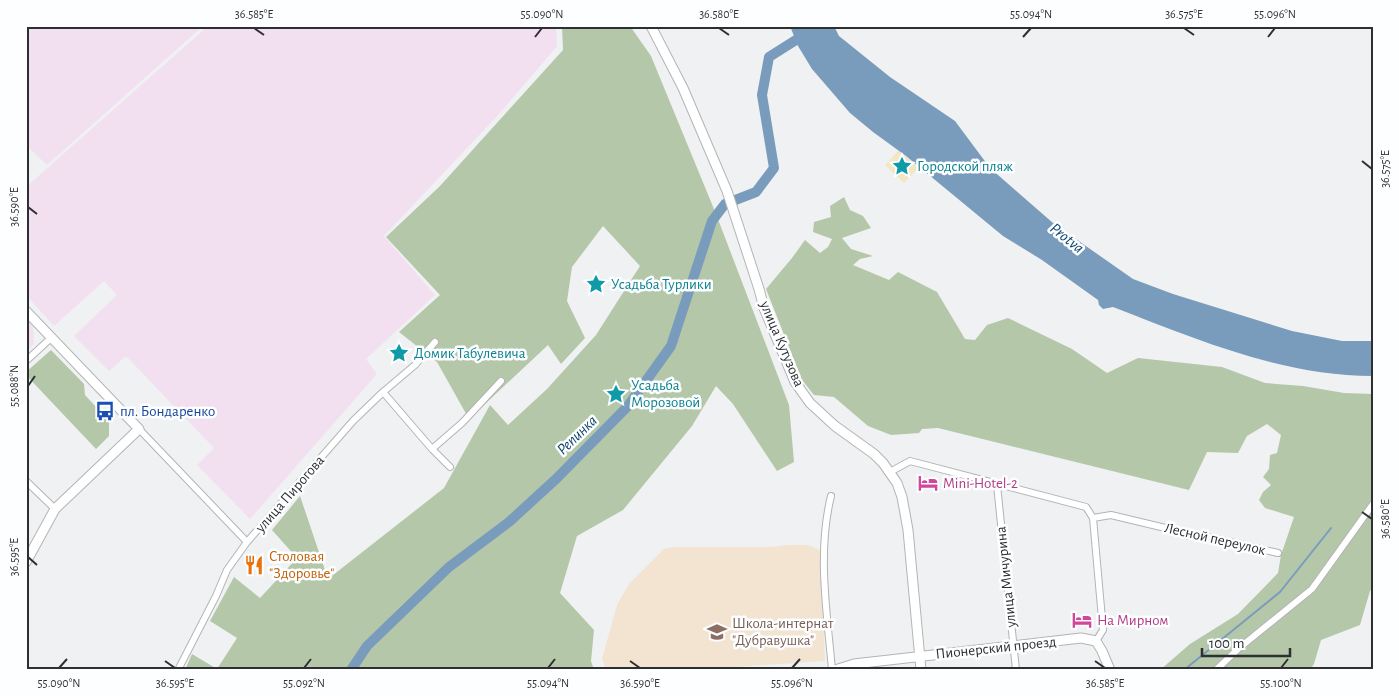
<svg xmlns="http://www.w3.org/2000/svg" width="1399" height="696" viewBox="0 0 1399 696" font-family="'Alegreya Sans',sans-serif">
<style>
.industrial{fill:#f2e0f1}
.education{fill:#f3e4d1}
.green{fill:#b5c7a9}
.sand{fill:#f1e7c2}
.water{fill:#7a9cbc}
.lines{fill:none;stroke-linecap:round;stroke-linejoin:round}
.stream{stroke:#7a9cbc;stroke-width:2}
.river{stroke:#7a9cbc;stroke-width:10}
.street-casing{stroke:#b2b4b6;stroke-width:8}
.secondary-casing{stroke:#b2b4b6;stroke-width:11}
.street{stroke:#fff;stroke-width:6}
.secondary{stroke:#fff;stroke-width:9}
.ticks{fill:none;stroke:#2e2f30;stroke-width:2}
.labels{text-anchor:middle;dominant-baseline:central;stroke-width:5;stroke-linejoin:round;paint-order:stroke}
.culture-label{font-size:15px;fill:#0d838f;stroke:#fdfeff;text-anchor:start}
.street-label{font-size:15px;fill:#2e2f30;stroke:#fdfeff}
.transit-label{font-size:15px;fill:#164399;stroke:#fdfeff;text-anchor:start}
.hotel-label{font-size:15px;fill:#b23c85;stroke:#fdfeff;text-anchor:start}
.food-label{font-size:15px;fill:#c56008;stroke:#fdfeff;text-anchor:start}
.education-label{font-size:15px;fill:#785e54;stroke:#fdfeff;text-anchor:start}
.water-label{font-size:16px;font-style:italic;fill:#0a426d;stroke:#fdfeff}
.neatline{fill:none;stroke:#2e2f30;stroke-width:2}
.ticks-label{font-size:12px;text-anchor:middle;fill:#2e2f30}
</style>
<rect width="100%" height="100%" fill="#eff1f3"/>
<path class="industrial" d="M26,26H203L47,165L26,145Z
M208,26H556L557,46L500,113L384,236L435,295L366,359L377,374L250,519L197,465L214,448L126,356L109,371L74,336L117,295L104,281L54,326L26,295V187Z
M26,320L33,327L34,344L26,351Z"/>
<path class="education" d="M788,545H808L820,550L825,661L735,667L736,670H606L602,659L617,605L629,584L664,549L673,547H771Z"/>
<path class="green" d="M562,26H630L651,56L716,214L789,405L794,462L777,471L733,404L716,386L692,426L623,510L577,536L560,593L594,630L591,661L594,670H185L192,654L217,669L237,638L210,621L234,577L260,598L297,558L272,530L300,496L328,579L444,488L490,405L508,425L547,389L596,335L640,266L603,226L572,267L567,301L585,338L561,364L548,345L469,419L437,362L399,332L440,295L386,237L440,186L563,50Z
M844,197L850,210L863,216L871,228L842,238L851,249L873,256L860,259L853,265L889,280L898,272L937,292L965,339L975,340L987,325L1008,318L1072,349L1107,373L1138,358L1222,367L1265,383L1303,386L1344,393L1373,394V589L1370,591L1360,625L1321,640L1314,664L1310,670H1160L1190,644L1238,614L1278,573L1281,555L1294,517L1265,508L1259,500L1263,492L1271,485L1263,477L1269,469L1270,455L1277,453L1281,435L1267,424L1247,436L1238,453L1207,452L1189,490L938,428L922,429L919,433L891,435L868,426L834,397L814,395L802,380L766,289L792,258L805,240L820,253L828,247L832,239L813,232L814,222L831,217L830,206Z
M51,350L84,384L85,395L109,421V436L96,449L26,375V372Z"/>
<path class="sand" d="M898,151L919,167L904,183L885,165Z"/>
<path class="water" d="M790,26H834L839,36L890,77L955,121L990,168L1053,223L1133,279L1173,294L1292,331L1342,341H1373V376C1282,376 1196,339 1113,307L1103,309L1099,305L1098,300L1042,260L1003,236L906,156L873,132L850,113L812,69L798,46Z"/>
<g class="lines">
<path class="stream" d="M1184,670L1280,592L1331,528"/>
<path class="river" d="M351,670L367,646L449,567L509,522L556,479L628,406L671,346L712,221L725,204L756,192L774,168L762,95L769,57L807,33"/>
<defs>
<path id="street" d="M26,361L51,338
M383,392L432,449L450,467
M139,429L247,542
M432,449L462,423L501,381
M890,472L910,461L1086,507L1093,518L1103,630L1096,641
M26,481L55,509
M997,485L1016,670
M831,496C817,553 827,612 832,670
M1093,518L1111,515L1182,532L1188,536H1204L1278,553
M178,670L216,596L227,570L247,542L353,421L383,392L415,365L435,342
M1216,670L1238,649L1312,589L1373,504"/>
<path id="secondary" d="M651,26L683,88L727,191L759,289L764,308L795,382L810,403L835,426L874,454L883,463L897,483L902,497L908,530L921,670
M26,311L139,429L55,509L26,562
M835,670L854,664L1081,638L1096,641L1102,651L1110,670"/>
</defs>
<use href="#street" class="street-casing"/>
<use href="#secondary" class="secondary-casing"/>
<use href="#street" class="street"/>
<use href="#secondary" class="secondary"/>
</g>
<path class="ticks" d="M254,28L264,35M719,28L729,35M1184,28L1194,35M535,37L542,28M1023,37L1031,28M1268,37L1275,28M1362,161L1372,169M28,207L37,214M28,386L35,376M1362,512L1372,519M28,557L37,565M165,661L175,668M630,661L640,668M1095,661L1105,668M59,668L67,659M304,668L311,659M548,668L555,659M792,668L800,659M1281,668L1288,659"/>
<defs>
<symbol id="sight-bare" viewBox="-9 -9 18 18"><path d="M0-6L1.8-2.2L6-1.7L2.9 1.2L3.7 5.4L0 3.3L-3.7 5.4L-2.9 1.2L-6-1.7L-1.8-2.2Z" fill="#0f9aa8" stroke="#fdfeff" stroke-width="2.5" paint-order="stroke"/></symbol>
<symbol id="bus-bare" viewBox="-9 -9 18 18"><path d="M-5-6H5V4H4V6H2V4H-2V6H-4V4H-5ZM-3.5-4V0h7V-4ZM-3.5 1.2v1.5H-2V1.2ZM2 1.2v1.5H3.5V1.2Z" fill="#1a4fb4" stroke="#fdfeff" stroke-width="2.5" paint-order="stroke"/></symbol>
<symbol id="hotel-bare" viewBox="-9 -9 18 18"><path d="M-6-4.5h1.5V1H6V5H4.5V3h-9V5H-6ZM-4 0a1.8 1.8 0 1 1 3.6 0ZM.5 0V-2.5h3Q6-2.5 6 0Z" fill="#d1479c" stroke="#fdfeff" stroke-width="2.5" paint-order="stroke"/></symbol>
<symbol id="restaurant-bare" viewBox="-9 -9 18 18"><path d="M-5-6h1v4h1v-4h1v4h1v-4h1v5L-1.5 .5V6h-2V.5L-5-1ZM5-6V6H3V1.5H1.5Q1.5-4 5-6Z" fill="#e8710a" stroke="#fdfeff" stroke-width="2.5" paint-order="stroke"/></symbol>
<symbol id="school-bare" viewBox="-9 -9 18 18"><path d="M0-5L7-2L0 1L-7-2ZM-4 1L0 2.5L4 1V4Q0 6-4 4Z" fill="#8d6e63" stroke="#fdfeff" stroke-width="2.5" paint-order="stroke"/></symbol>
</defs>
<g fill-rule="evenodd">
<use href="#sight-bare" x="888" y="152" width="28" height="28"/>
<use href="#sight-bare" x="582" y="270" width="28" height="28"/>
<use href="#sight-bare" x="385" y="339" width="28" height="28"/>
<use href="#sight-bare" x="602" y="380" width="28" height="28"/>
<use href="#bus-bare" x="91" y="397" width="28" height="28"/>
<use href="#hotel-bare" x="914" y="469" width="28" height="28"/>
<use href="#restaurant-bare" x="240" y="551" width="28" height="28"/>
<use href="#hotel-bare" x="1068" y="606" width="28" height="28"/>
<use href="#school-bare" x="703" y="618" width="28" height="28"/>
</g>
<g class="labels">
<g class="culture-label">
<text x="917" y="166">Городской пляж</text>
<text x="611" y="284">Усадьба Турлики</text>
<text x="414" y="353">Домик Табулевича</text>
<text x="631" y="385">Усадьба<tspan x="631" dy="17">Морозовой</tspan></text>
</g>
<g class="street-label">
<text transform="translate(782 344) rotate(67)">улица Кутузова</text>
<text transform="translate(290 494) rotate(-49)">улица Пирогова</text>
<text transform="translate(1215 539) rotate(13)">Лесной переулок</text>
<text transform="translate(1006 577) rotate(-96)">улица Мичурина</text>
<text transform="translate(996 648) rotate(-6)">Пионерский проезд</text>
</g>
<g class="transit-label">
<text x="120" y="411">пл. Бондаренко</text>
</g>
<g class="hotel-label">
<text x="943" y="483">Mini-Hotel-2</text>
<text x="1097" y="620">На Мирном</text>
</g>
<g class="food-label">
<text x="269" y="556">Столовая<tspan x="269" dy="17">"Здоровье"</tspan></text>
</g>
<g class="education-label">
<text x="732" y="623">Школа-интернат<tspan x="732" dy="17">"Дубравушка"</tspan></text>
</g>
<g class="water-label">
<text transform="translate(1067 238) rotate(39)">Protva</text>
<text transform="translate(577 435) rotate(-44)">Репинка</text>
</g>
</g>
<rect width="1399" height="696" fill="none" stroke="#fdfeff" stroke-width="55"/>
<path d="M1202 648v8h88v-8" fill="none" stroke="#2e2f30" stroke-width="2.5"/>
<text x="1209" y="648" font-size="15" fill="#2e2f30" stroke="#fdfeff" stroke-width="4" paint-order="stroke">100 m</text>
<rect x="28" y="28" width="1344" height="640" class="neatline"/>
<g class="ticks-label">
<text x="254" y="18">36.585°E</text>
<text x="542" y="18">55.090°N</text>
<text x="719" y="18">36.580°E</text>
<text x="1031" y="18">55.094°N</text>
<text x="1184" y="18">36.575°E</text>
<text x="1275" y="18">55.096°N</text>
<text transform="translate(1385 169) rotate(-90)" y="4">36.575°E</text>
<text transform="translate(14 207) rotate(-90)" y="4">36.590°E</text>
<text transform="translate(14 386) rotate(-90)" y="4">55.088°N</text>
<text transform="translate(1385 519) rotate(-90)" y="4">36.580°E</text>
<text transform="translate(14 557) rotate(-90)" y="4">36.595°E</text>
<text x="59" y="687">55.090°N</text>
<text x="175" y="687">36.595°E</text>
<text x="304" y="687">55.092°N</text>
<text x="548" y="687">55.094°N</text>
<text x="640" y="687">36.590°E</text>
<text x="792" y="687">55.096°N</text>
<text x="1105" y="687">36.585°E</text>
<text x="1281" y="687">55.100°N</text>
</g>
</svg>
